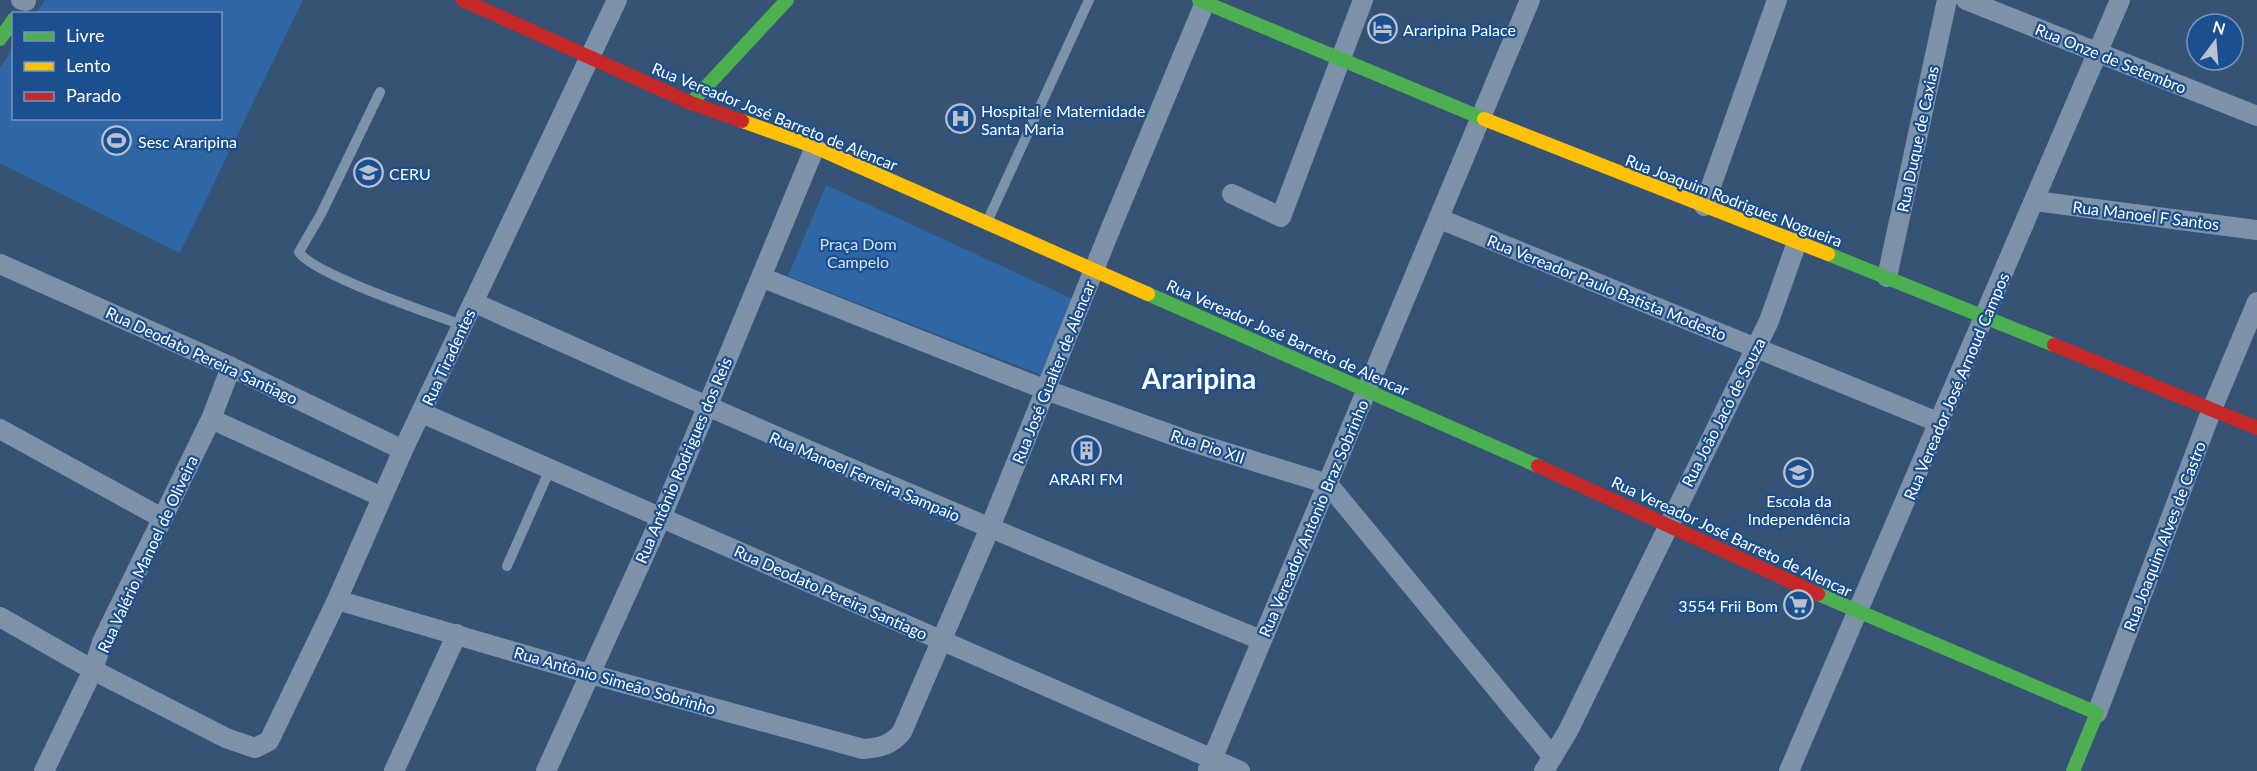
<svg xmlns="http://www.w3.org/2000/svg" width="2257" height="771" viewBox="0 0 2257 771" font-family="Lato,sans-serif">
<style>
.green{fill:#2f66a5}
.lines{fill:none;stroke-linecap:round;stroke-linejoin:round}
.lane{stroke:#7d92a8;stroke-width:10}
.street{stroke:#7d92a8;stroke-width:20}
.fast{stroke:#4caf50;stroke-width:14}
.slow{stroke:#ffc107;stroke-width:14}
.jam{stroke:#c62828;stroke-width:14}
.labels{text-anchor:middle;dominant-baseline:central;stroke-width:4.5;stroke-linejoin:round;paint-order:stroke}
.poi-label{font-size:16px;fill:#fff;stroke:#1b4f8f;text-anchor:start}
.street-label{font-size:16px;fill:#fff;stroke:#1b4f8f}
.park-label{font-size:16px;fill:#cfe3fa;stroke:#1b4f8f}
.town-label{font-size:28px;font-weight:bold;fill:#fff;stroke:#1b4f8f}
</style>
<rect width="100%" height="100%" fill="#365274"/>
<path class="green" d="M45,0H303L180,253L0,163V68L13,47L14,118H220V14L36,13Z
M826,185L1073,299L1041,375L788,276Z"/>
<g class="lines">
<path class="lane" d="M380,92L321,214L299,252C312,274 433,314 462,325
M987,222L1089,0
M507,566L550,469"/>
<path class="street" d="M21,0L26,1
M1966,0L2257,116
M1232,194L1281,217L1363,0
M2035,201L2257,230
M1704,206L1777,0
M1440,219L1940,423
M0,264L231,367L403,450
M761,277L1046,390L1189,441L1328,484L1552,756
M1887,277L1947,0
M473,302C734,420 996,532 1261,640
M422,413L1240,771
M211,419L382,497
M0,429L162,518
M337,600L590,674L863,749C880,748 891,745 902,732L989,530L1108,235L1206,0
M0,617L93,670L226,738L255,748L269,741L337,600L403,450L617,0
M2097,713L2212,409L2257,302
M1208,769L1530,0
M44,771L93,670L102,642L211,419L231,367
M394,771L457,634
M546,771L661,518L815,147
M1544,771L1568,731L1769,321L1797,242
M1789,771L2120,0"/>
<path class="fast" d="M1199,0L1484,119
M0,39L14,19
M691,103L787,0
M1828,254L2054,345
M1148,294L1538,466
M1818,594L2097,713L2073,771"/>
<path class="slow" d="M1484,119L1828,254
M742,121L815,147L1148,294"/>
<path class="jam" d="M463,0L691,103L742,121
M2054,345L2257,428
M1538,466L1818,594"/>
</g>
<defs>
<symbol id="hotel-ring" viewBox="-11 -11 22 22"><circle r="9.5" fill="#1b4f8f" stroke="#b9c2ce" stroke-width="1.5"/><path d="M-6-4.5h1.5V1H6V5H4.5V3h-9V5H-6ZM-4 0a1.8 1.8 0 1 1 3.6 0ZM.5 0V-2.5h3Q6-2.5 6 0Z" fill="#b9c2ce"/></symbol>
<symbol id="hospital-ring" viewBox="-11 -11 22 22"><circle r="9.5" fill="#1b4f8f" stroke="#b9c2ce" stroke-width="1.5"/><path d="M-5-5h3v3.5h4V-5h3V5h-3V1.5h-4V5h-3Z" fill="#b9c2ce"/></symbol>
<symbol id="stadium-ring" viewBox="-11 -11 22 22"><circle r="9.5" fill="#1b4f8f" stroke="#b9c2ce" stroke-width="1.5"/><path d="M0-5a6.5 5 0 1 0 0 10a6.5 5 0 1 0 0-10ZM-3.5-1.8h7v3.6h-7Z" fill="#b9c2ce"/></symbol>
<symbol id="school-ring" viewBox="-11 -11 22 22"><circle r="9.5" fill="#1b4f8f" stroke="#b9c2ce" stroke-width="1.5"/><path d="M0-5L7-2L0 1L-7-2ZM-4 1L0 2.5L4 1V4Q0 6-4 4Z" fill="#b9c2ce"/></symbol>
<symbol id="building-ring" viewBox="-11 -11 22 22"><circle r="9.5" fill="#1b4f8f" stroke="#b9c2ce" stroke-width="1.5"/><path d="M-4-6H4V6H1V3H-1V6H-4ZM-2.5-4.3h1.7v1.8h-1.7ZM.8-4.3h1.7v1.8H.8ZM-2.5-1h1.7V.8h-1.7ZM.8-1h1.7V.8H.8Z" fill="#b9c2ce"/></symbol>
<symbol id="supermarket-ring" viewBox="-11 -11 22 22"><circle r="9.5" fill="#1b4f8f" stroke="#b9c2ce" stroke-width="1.5"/><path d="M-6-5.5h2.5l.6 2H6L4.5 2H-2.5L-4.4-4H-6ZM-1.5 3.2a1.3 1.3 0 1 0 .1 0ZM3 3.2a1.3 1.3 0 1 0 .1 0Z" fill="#b9c2ce"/></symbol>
</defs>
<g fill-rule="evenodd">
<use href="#hotel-ring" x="1366" y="12" width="33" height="33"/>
<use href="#hospital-ring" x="944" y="102" width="33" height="33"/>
<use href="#stadium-ring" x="100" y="124" width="33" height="33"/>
<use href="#school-ring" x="352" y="156" width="33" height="33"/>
<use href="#building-ring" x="1070" y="434" width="33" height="33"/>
<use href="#school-ring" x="1782" y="456" width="33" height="33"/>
<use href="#supermarket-ring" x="1782" y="588" width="33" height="33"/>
</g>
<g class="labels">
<g class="poi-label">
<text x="1403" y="29">Araripina Palace</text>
<text x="981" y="110">Hospital e Maternidade<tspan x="981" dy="18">Santa Maria</tspan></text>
<text x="138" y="141">Sesc Araripina</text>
<text x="389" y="173">CERU</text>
<text x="1086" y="478" text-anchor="middle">ARARI FM</text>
<text x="1799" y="500" text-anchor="middle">Escola da<tspan x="1799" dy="18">Independência</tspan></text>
<text x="1778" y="605" text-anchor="end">3554 Frii Bom</text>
</g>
<g class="street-label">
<text transform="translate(2111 58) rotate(22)">Rua Onze de Setembro</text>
<text transform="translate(775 116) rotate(22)">Rua Vereador José Barreto de Alencar</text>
<text transform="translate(1917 139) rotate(-78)">Rua Duque de Caxias</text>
<text transform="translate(1734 200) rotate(21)">Rua Joaquim Rodrigues Nogueira</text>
<text transform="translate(2146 215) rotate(7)">Rua Manoel F Santos</text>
<text transform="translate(1607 287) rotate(22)">Rua Vereador Paulo Batista Modesto</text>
<text transform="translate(1288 337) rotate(24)">Rua Vereador José Barreto de Alencar</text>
<text transform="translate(202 355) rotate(25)">Rua Deodato Pereira Santiago</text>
<text transform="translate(448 357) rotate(-65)">Rua Tiradentes</text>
<text transform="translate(1053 372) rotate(-68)">Rua José Gualter de Alencar</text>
<text transform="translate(1956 386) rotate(-67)">Rua Vereador José Arnoud Campos</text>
<text transform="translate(1723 412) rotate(-63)">Rua João Jacó de Souza</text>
<text transform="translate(1208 446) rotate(18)">Rua Pio XII</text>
<text transform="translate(683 460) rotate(-67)">Rua Antônio Rodrigues dos Reis</text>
<text transform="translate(865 476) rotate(23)">Rua Manoel Ferreira Sampaio</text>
<text transform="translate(1313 518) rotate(-67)">Rua Vereador Antonio Braz Sobrinho</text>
<text transform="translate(1732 536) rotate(25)">Rua Vereador José Barreto de Alencar</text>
<text transform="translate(2164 536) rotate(-69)">Rua Joaquim Alves de Castro</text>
<text transform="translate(147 554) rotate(-65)">Rua Valério Manoel de Oliveira</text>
<text transform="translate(831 592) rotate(24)">Rua Deodato Pereira Santiago</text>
<text transform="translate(615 680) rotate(16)">Rua Antônio Simeão Sobrinho</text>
</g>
<g class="park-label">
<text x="858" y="243">Praça Dom<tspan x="858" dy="18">Campelo</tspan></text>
</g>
<g class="town-label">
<text x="1199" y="378">Araripina</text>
</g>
</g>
<rect x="12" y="12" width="210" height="108" fill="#1b4f8f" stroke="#7695bc" stroke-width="1.5"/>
<rect x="24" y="32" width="30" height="9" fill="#4caf50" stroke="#7695bc" stroke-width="1.5"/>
<text x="66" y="42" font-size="18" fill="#ffffff">Livre</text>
<rect x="24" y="62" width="30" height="9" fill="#ffc107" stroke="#7695bc" stroke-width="1.5"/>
<text x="66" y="72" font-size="18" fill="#ffffff">Lento</text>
<rect x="24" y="92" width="30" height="9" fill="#c62828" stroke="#7695bc" stroke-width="1.5"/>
<text x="66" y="102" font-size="18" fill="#ffffff">Parado</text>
<g transform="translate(2215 42) rotate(16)"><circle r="28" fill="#1b4f8f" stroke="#7695bc" stroke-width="1.5"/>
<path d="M0-4.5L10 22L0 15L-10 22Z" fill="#b9c2ce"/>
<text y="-9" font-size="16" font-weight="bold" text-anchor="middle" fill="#ffffff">N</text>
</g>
</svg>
